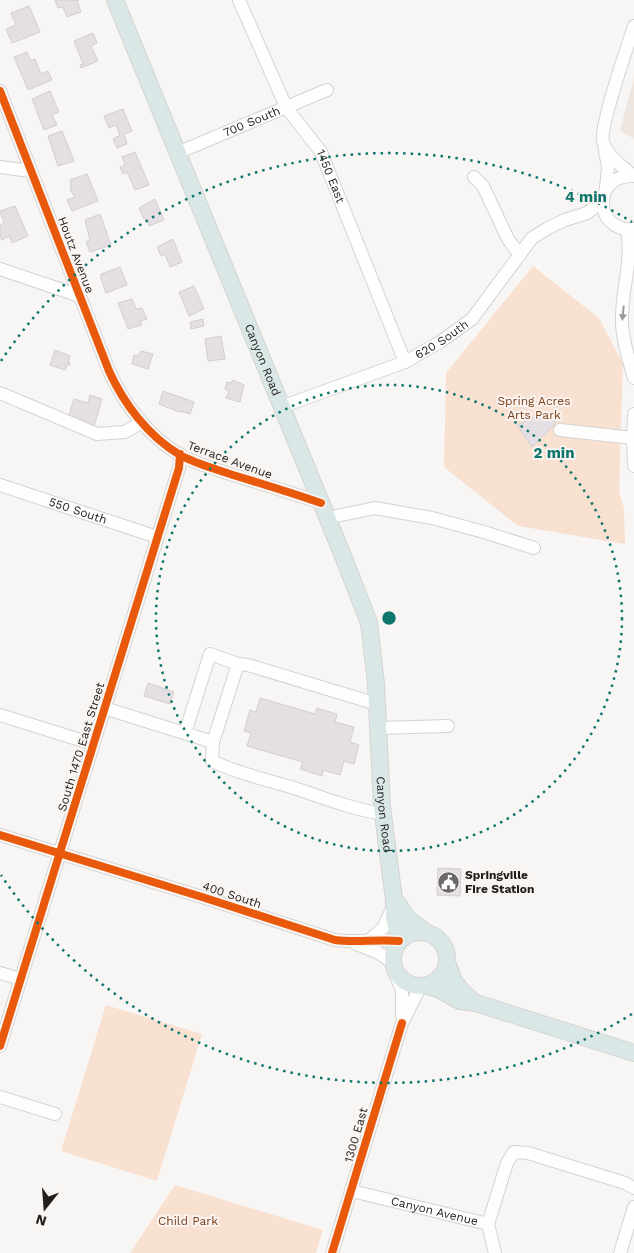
<svg xmlns="http://www.w3.org/2000/svg" width="634" height="1253" viewBox="0 0 634 1253" font-family="'Work Sans',sans-serif">
<style>
.built{fill:#ede6e1}
.green{fill:#f9e1d2}
.building{fill:#e5dee2;stroke:#d1cfcf}
.lines{fill:none;stroke-linecap:round;stroke-linejoin:round}
.minor-casing{stroke:#d5d3d2;stroke-width:14}
.major-casing{stroke:#d5d3d2;stroke-width:18}
.minor{stroke:#fefefd;stroke-width:12}
.major{stroke:#d9e8e7;stroke-width:16}
.cycleway-casing{stroke:#faf5f2;stroke-width:11}
.cycleway{stroke:#e8590c;stroke-width:8}
.oneway{fill:#9b9a99}
.ring{fill:none;stroke:#0f766e;stroke-width:2.5;stroke-dasharray:2.5 5}
.labels{text-anchor:middle;dominant-baseline:central;stroke-width:4;stroke-linejoin:round;paint-order:stroke}
.street-label{font-size:12px;fill:#211f1e;stroke:#faf5f2}
.park-label{font-size:12px;fill:#7d4117;stroke:#faf5f2}
.poi-label{font-size:12px;font-weight:bold;fill:#211f1e;stroke:#faf5f2;text-anchor:start}
.centre{fill:#0f766e;stroke:#faf5f2;stroke-width:2.5}
.ring-label{font-size:15px;text-anchor:middle;font-weight:bold;fill:#0f766e;stroke:#faf5f2;stroke-width:4;stroke-linejoin:round;paint-order:stroke}
</style>
<rect width="100%" height="100%" fill="#f8f6f4"/>
<path class="built" d="M634,78V139L620,130Z"/>
<path class="green" d="M533,266L599,318L623,364L619,492L624,508L625,544L518,526L444,467L446,373Z
M106,1005L202,1034L157,1181L61,1151Z
M175,1185L323,1230L316,1253H130Z"/>
<path class="building" d="M55,0H79L77,1L81,12L67,17L63,7L58,8Z
M29,6L40,32L12,43L6,29L16,25L11,13Z
M93,33L97,43L91,46L98,61L81,68L80,65L83,64L74,41Z
M27,52L31,61L35,59L41,74L48,71L52,80L28,90L14,57Z
M50,91L59,112L52,115L57,125L44,130L32,99Z
M123,109L132,131L124,134L127,144L117,148L113,139L120,135L116,125L109,128L104,116Z
M62,131L74,161L58,166L48,136Z
M135,152L149,185L135,190L127,172L123,174L120,167L125,165L122,157Z
M87,174L98,201L72,211L67,200L75,197L70,190H72L70,185L71,184L70,180Z
M155,199L164,220L149,226L146,218L144,219L139,208Z
M15,206L28,236L12,243L9,236L2,240L0,236V225L4,223L0,211Z
M100,214L111,245L90,252L86,242L90,240L85,220Z
M173,239L182,262L170,267L165,254L161,256L157,247Z
M120,267L127,285L106,293L101,279V274Z
M194,286L204,309L189,316L179,292Z
M132,299L136,309L142,308L147,319L140,321L142,325L128,329L118,303Z
M203,319L204,326L191,329L190,322Z
M221,336L225,359L208,361L205,339Z
M55,350L70,356L68,362L70,363V365H67L65,370L50,365Z
M141,351L153,354L148,369L132,364L134,355L138,356Z
M233,380L244,385L240,402L226,398L229,391L225,389L227,382L231,383Z
M163,391L194,402L190,414L179,411V412L159,404Z
M90,395L102,399L94,426L68,418L74,399L88,403Z
M548,411L556,423L532,447L517,425Z
M148,683L174,692L170,704L144,696Z
M260,698L315,714L317,708L337,714L335,722L354,727L350,742L359,745L354,764L344,761L340,775L323,770L322,776L300,769L303,762L247,746L251,733L244,731L250,710L256,712Z
M438,868L461,869L460,896L437,895Z"/>
<g class="lines">
<defs>
<g id="minor">
<path id="s1" d="M239,0L286,107L321,152L405,362"/>
<path d="M0,91L109,371C124,404 148,436 180,455C196,464 216,469 233,475C263,484 292,493 321,503"/>
<path d="M605,151L608,167L606,188"/>
<path id="s2" d="M177,153L327,90"/>
<path d="M0,167L30,171"/>
<path d="M634,176C623,168 607,156 603,142C599,128 628,45 634,26"/>
<path d="M634,176C591,174 594,233 634,229"/>
<path d="M474,177L483,186L508,239L520,255"/>
<path d="M627,230C633,263 621,290 622,321C622,340 629,360 634,378"/>
<path d="M0,269L80,296"/>
<path d="M0,393L97,434L125,432L142,422"/>
<path id="s3" d="M281,407L405,362L440,342L472,319L532,238L548,228L565,220L587,213L602,202"/>
<path d="M634,414L633,438L634,466"/>
<path d="M560,430L633,438"/>
<path id="s4" d="M0,485L157,537"/>
<path d="M327,518L375,508L432,518L484,532L534,548"/>
<path d="M104,708L213,742L238,664L248,665L377,704"/>
<path d="M0,715L93,744"/>
<path d="M378,728L448,726"/>
<path d="M185,733L210,654L238,664"/>
<path d="M213,742L212,761C239,774 268,780 297,789C327,799 352,809 383,814"/>
<path d="M0,835L202,897L335,940C356,943 377,939 399,941"/>
<path d="M368,941L383,928L393,907"/>
<path d="M356,944C369,949 384,953 393,965"/>
<path d="M394,970L402,991V1015"/>
<path d="M0,973L20,979"/>
<path d="M0,1046L179,468L180,454"/>
<path d="M0,1097L55,1114"/>
<path id="s5" d="M352,1191L488,1224"/>
<path d="M488,1224L507,1163L514,1152L528,1153L625,1183L634,1188"/>
<path d="M488,1224L495,1253"/>
<path d="M332,1253L402,1023L420,987"/>
<path d="M620,1253L634,1207"/>
</g>
<g id="major">
<path id="s6" d="M115,0L343,556L369,623L376,684L382,806L394,900V918L400,940"/>
<path d="M394,900L398,904L408,919L427,933"/>
<circle cx="420" cy="959" r="27"/>
<path d="M447,962L454,981L461,990L474,1002"/>
<path d="M428,986L440,990L460,1001L476,1003L634,1053"/>
</g>
</defs>
<use href="#minor" class="minor-casing"/>
<use href="#major" class="major-casing"/>
<use href="#minor" class="minor"/>
<use href="#major" class="major"/>
<defs>
<path id="cycleway" d="M0,91L109,371C124,404 148,436 180,455C196,464 216,469 233,475C263,484 292,493 321,503
M0,835L202,897L335,940C356,943 377,939 399,941
M0,1046L179,468L180,454
M332,1253L402,1023"/>
</defs>
<use href="#cycleway" class="cycleway-casing"/>
<use href="#cycleway" class="cycleway"/>
</g>
<defs><path id="oneway-solid" d="M-6-.8H1V-3.2L6.5 0L1 3.2V.8H-6Z" transform="scale(1.25)"/></defs>
<use class="oneway" href="#oneway-solid" transform="translate(623 313) rotate(96)"/>
<g class="ring">
<circle cx="389" cy="618" r="233"/>
<path d="M632 1014A465 465 0 0 1 1 875M1 361A465 465 0 0 1 632 222"/>
</g>
<defs>
<symbol id="civic-disc" viewBox="-11 -11 22 22"><circle r="9.5" fill="#6c6a69" stroke="#faf5f2"/><path d="M-.6-6.5H3V-4.5H.6V-3L4-1V1h2V6H-6V1h2V-1L-.6-3ZM-1.2 2.5V6h2.4V2.5Z" fill="#fff"/></symbol>
</defs>
<g fill-rule="evenodd">
<use href="#civic-disc" x="436" y="870" width="25" height="25"/>
</g>
<g class="labels">
<g class="street-label">
<text stroke="none"><textPath href="#s2" startOffset="81">700 South</textPath></text>
<text stroke="none"><textPath href="#s1" startOffset="200">1450 East</textPath></text>
<text transform="translate(76 255) rotate(69)">Houtz Avenue</text>
<text stroke="none"><textPath href="#s3" startOffset="175">620 South</textPath></text>
<text stroke="none"><textPath href="#s6" startOffset="389">Canyon Road</textPath></text>
<text transform="translate(230 460) rotate(20)">Terrace Avenue</text>
<text stroke="none"><textPath href="#s4" startOffset="82">550 South</textPath></text>
<text transform="translate(81 747) rotate(-73)">South 1470 East Street</text>
<text stroke="none"><textPath href="#s6" startOffset="865">Canyon Road</textPath></text>
<text transform="translate(232 895) rotate(18)">400 South</text>
<text transform="translate(356 1135) rotate(-74)">1300 East</text>
<text stroke="none"><textPath href="#s5" startOffset="85">Canyon Avenue</textPath></text>
</g>
<g class="park-label">
<text x="534" y="401">Spring Acres<tspan x="534" dy="14">Arts Park</tspan></text>
<text x="188" y="1221">Child Park</text>
</g>
<g class="poi-label">
<text x="465" y="875">Springville<tspan x="465" dy="14">Fire Station</tspan></text>
</g>
</g>
<circle cx="389" cy="618" r="8" class="centre"/>
<g class="ring-label">
<text x="586" y="202">4 min</text>
<text x="554" y="458">2 min</text>
</g>
<g transform="translate(45 1208) rotate(197)" stroke="#faf5f2" stroke-width="4" paint-order="stroke">
<path d="M0-4L9 19L0 12L-9 19Z" fill="#211f1e"/>
<text y="-8" font-size="14" font-weight="bold" text-anchor="middle" fill="#211f1e">N</text>
</g>
</svg>
